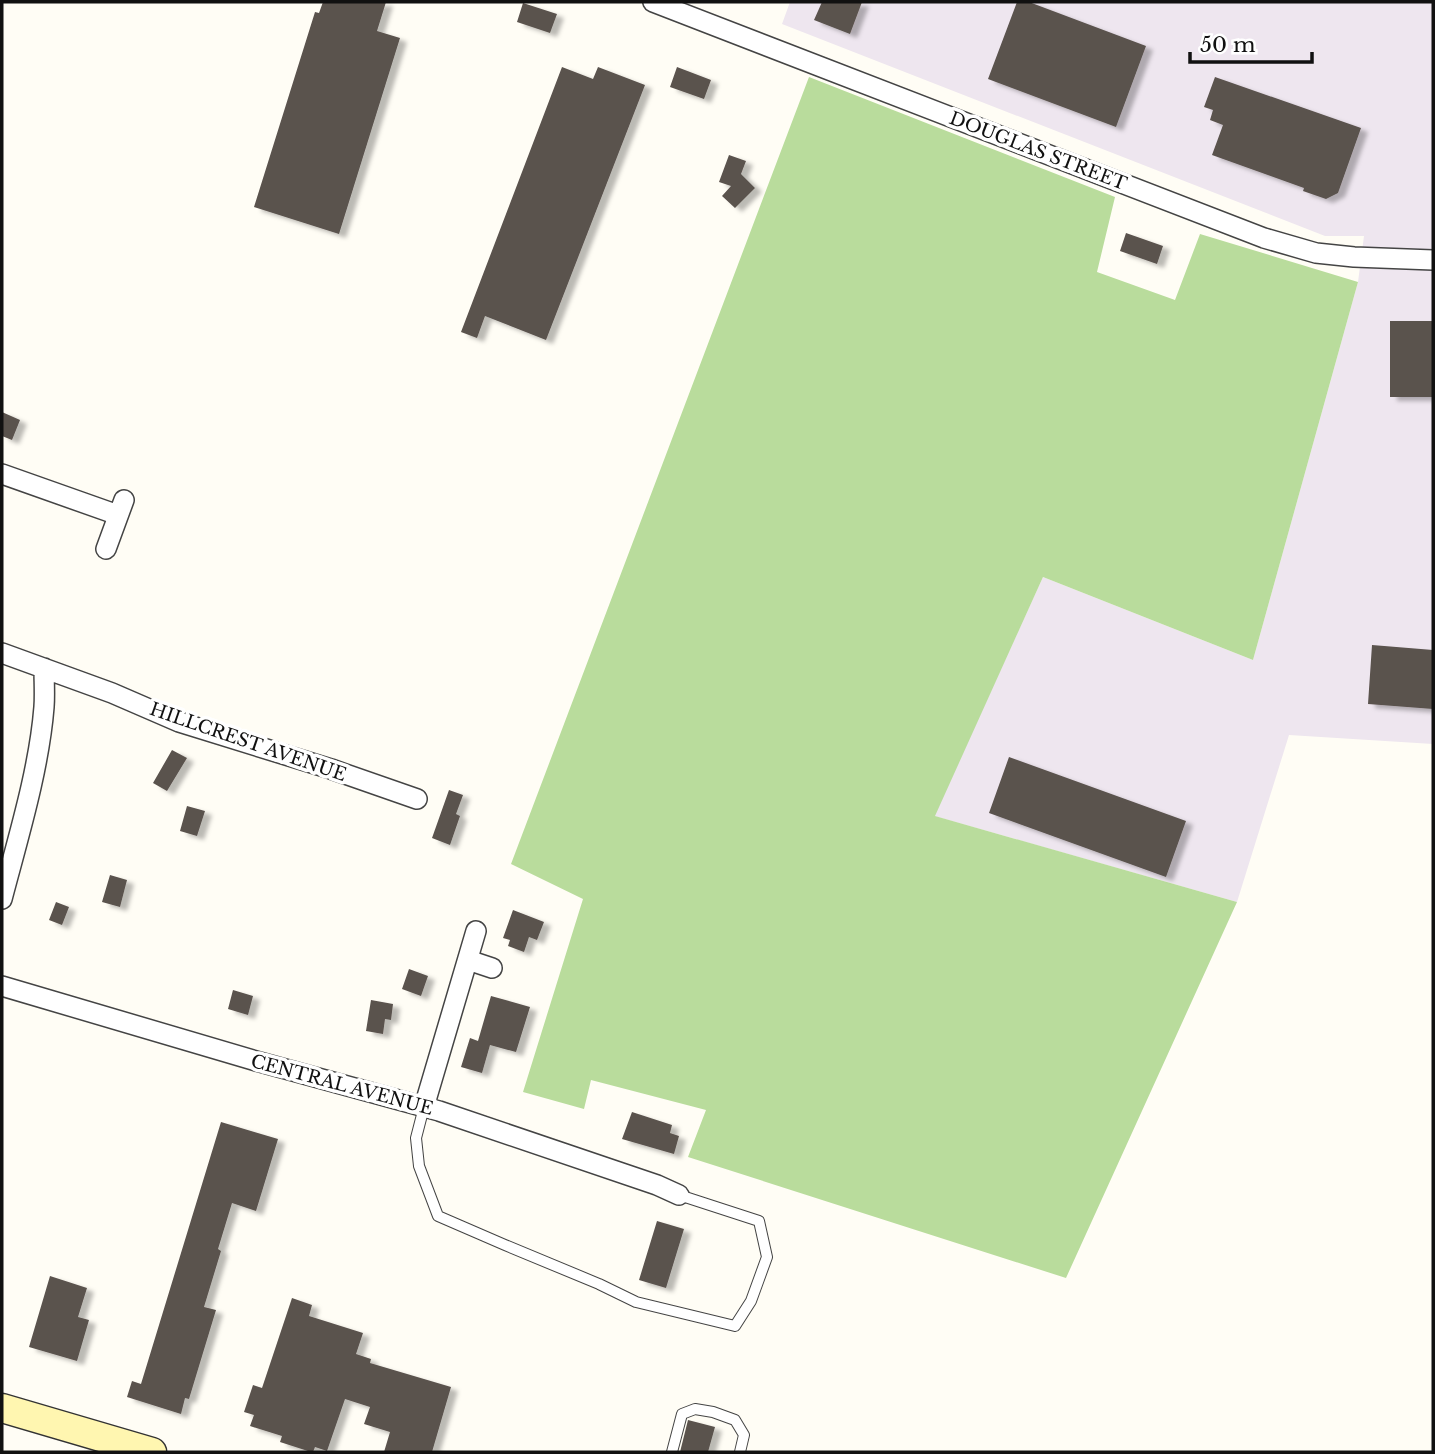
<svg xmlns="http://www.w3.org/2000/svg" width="1435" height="1454" viewBox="0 0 1435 1454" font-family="'Libre Baskerville',serif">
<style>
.industrial{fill:#eee6ef}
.forest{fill:#b9dc9c}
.building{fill:#5a524d;filter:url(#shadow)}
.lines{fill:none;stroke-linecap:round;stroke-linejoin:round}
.lane-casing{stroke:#444;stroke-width:12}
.street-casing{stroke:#444;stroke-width:22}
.secondary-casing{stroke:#333;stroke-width:31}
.lane{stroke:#fff;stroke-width:10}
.street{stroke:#fff;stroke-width:19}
.secondary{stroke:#fff6b0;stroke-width:28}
.labels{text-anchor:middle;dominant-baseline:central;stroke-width:7;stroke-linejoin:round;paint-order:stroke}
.street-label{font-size:18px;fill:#111;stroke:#fff}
</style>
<defs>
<filter id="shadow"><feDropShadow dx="7" dy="4" stdDeviation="2" flood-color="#0004"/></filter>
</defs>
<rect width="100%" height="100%" fill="#fffdf5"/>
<path class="industrial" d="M790,2H1433V744L1289,735L1237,902L934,816L1043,577L1253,660L1358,282L1364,236H1325L782,24Z"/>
<path class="forest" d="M809,77L1115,197L1097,272L1175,300L1200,234L1358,282L1253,660L1043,577L935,816L1237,902L1066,1278L688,1157L706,1110L591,1080L584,1109L523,1092L583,899L511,864Z"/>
<path class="building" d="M323,2H386L377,31L400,38L339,234L254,207L315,12L319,13Z
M822,2H862L850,34L814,20Z
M1017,2H1029L1146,46L1116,127L988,79Z
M523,3L557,14L550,33L517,22Z
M562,67L593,79L598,67L645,85L546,340L485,316L477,338L461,332Z
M677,67L711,80L704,99L670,87Z
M1215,77L1361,128L1338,193L1326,199L1303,191L1304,188L1212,155L1223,125L1210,120L1213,110L1204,107Z
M729,155L746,161L741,174L755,188L735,208L722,196L731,186L719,182Z
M1126,233L1163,246L1157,264L1120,251Z
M1390,321H1433V397H1390Z
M2,412L20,420L12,440L2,436Z
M1372,645L1433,650V709L1368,704Z
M172,750L187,758L167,791L153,783Z
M1009,757L1186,821L1166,877L989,813Z
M449,790L463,795L456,814L460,816L450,845L432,838Z
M187,806L205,811L197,836L180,831Z
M110,875L127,880L120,907L102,902Z
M56,902L69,907L62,925L49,920Z
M513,910L544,922L537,940L529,937L524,952L508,946L510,940L503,938Z
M409,969L428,976L421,996L402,989Z
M233,990L253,996L248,1015L228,1009Z
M491,996L530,1007L516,1052L490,1045L482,1073L461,1067L470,1038L478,1041Z
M371,1000L393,1004L391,1020L385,1019L383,1034L366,1031Z
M632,1112L672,1125L670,1133L679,1136L674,1154L622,1139Z
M221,1122L278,1139L256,1211L232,1203L218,1249L221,1251L204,1307L216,1310L189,1399L185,1398L181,1414L127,1397L132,1381L141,1384Z
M657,1221L684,1229L666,1288L639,1280Z
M50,1276L87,1288L78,1317L89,1320L77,1361L29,1347Z
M292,1298L312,1305L309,1316L363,1333L356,1354L371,1359L370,1363L451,1387L432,1452H384L390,1432L364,1424L370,1407L345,1399L327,1451L315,1447L313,1452H311L280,1442L282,1436L250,1426L254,1415L244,1412L253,1385L262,1388Z
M688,1420L715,1427L708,1452H680Z"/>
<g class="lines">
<defs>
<path id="lane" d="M424,1107L416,1138L419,1166L438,1216L505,1245L599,1284L636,1302L735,1326L751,1301L767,1257L759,1221L679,1195
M672,1452L682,1414L695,1409L713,1412L735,1420L744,1435L740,1452"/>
<path id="street" d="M653,2L1264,238L1316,253L1354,257L1433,260
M2,474L118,515
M106,549L124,500
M2,653L112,693L179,722L331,769L417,799
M2,899C18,838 39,770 44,707C45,694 44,681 44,668
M468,960L492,968
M2,986L256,1061L439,1111L657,1185L679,1195
M424,1107L476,931"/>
<path id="secondary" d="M2,1408L152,1452"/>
</defs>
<use href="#lane" class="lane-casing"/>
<use href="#street" class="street-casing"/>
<use href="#secondary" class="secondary-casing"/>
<use href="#lane" class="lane"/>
<use href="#street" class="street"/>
<use href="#secondary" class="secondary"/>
</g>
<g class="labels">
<g class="street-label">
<text transform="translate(1038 151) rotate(21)">DOUGLAS STREET</text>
<text transform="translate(248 742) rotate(19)">HILLCREST AVENUE</text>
<text transform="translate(342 1085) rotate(15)">CENTRAL AVENUE</text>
</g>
</g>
<rect width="1435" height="1454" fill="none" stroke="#111111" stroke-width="7"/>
<path d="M1190 52v10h122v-10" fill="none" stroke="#111111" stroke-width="3.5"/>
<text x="1200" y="52" font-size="21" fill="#111111" stroke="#ffffff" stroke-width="5" paint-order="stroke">50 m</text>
</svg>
